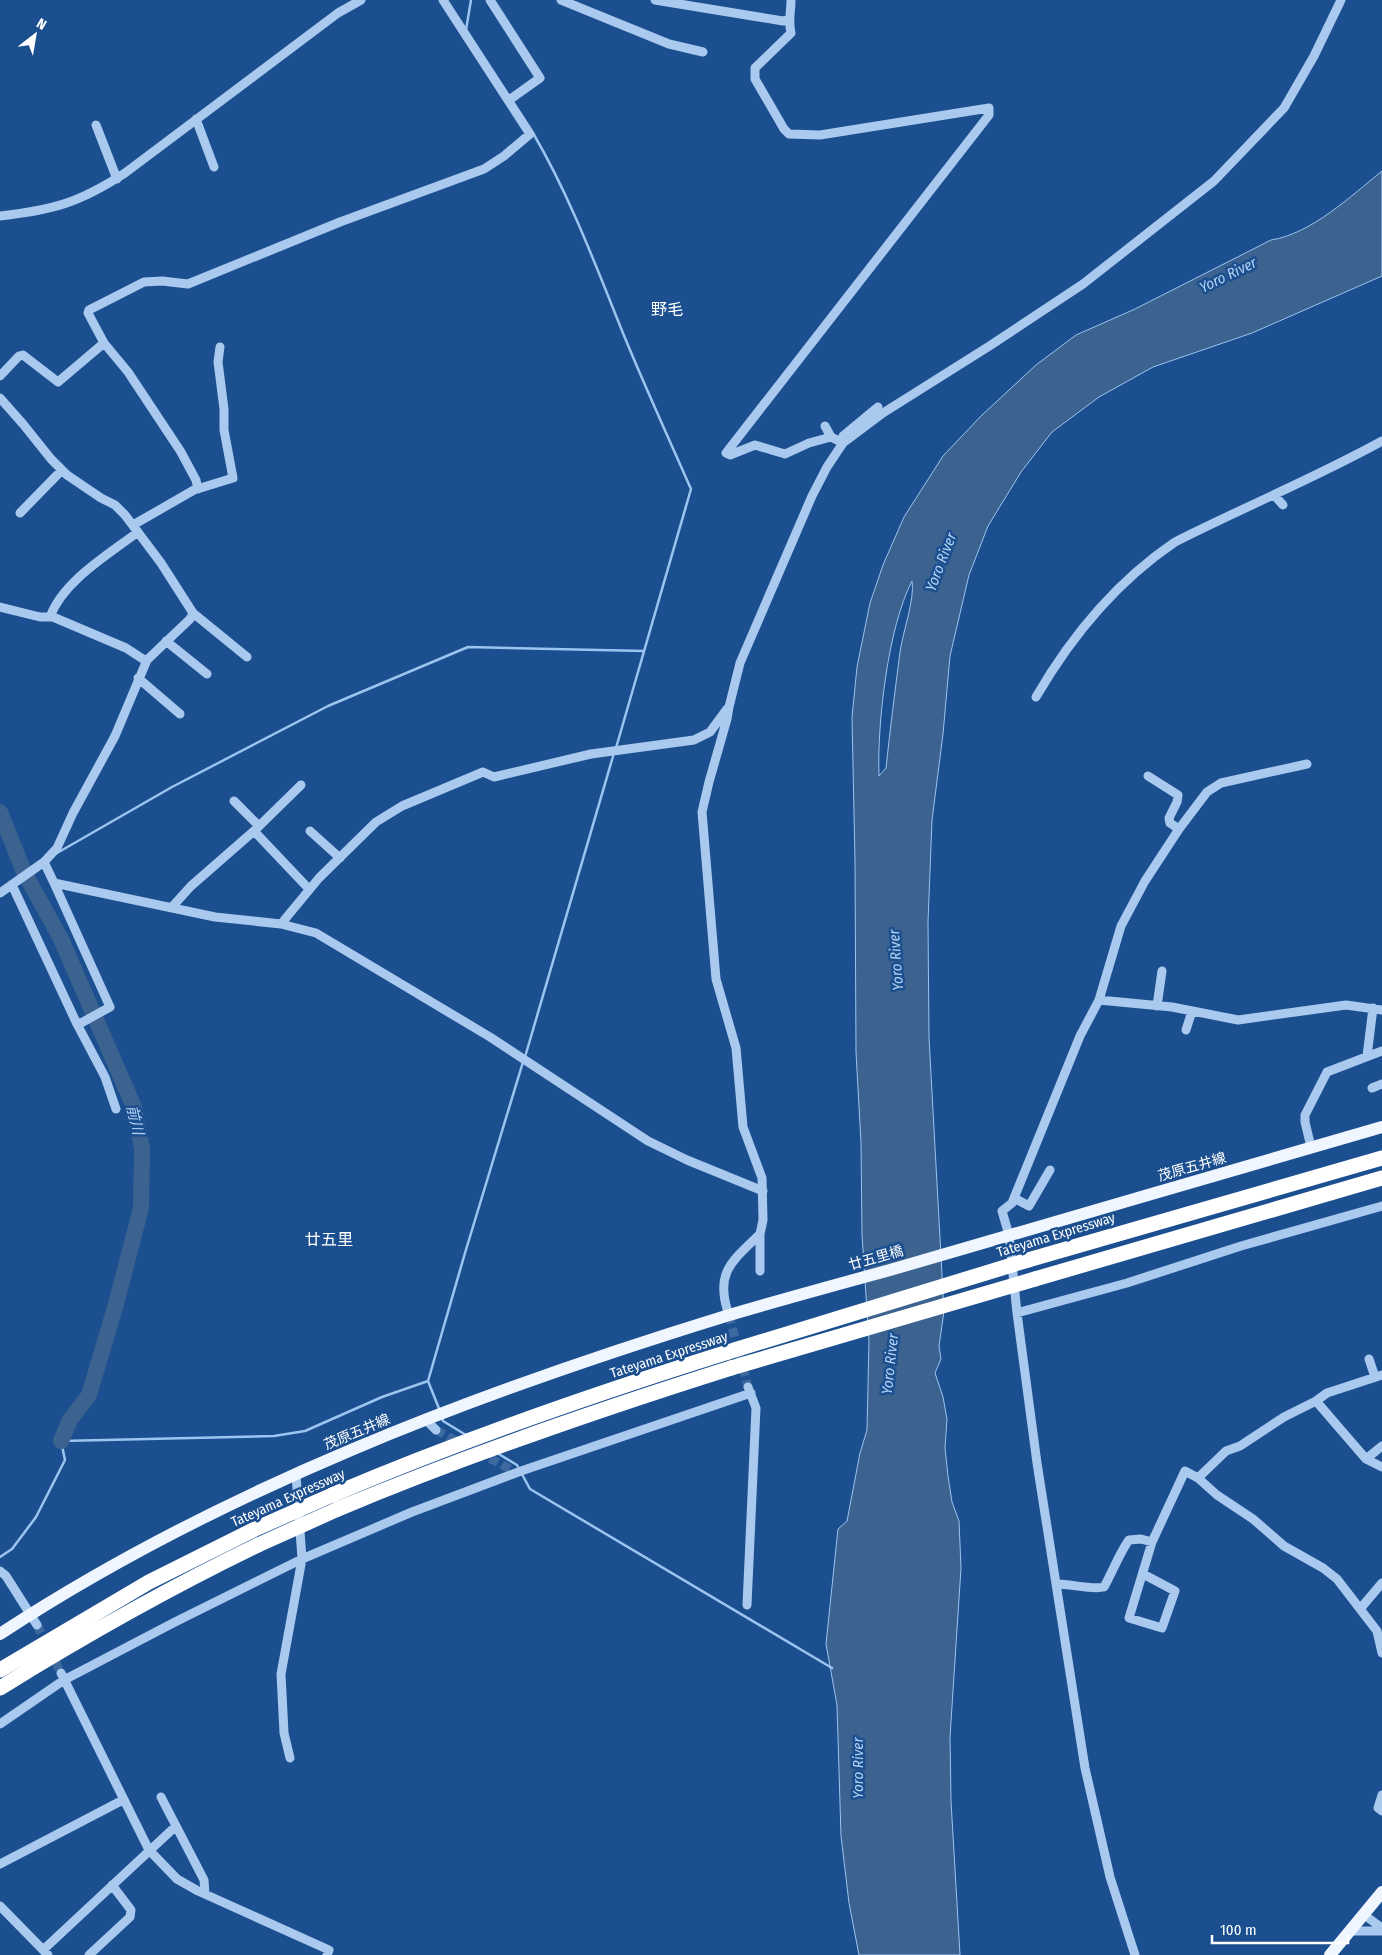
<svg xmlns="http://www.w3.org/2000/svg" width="1382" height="1955" viewBox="0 0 1382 1955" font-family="'Fira Sans Condensed','Noto Sans JP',sans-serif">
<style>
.water{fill:#3c6290;stroke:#9cc4f0;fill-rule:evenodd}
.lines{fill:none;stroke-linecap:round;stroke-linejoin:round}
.stream{stroke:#9cc4f0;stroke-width:2.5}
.river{stroke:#3c6290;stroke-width:16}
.minor-tunnel{stroke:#3d69a0;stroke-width:9;stroke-dasharray:9 4.5;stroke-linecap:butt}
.minor{stroke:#a9c9ee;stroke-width:9}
.major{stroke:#f0f6ff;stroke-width:12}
.highway{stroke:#fff;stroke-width:15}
.highway-bridge{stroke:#fff;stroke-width:15}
.labels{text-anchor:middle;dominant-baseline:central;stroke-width:5;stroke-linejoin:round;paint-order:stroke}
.street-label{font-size:14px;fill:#fff;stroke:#1b4f8f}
.water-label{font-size:15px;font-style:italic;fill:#b5d3f5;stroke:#1b4f8f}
.quarter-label{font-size:16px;fill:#fff;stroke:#1b4f8f}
</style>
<rect width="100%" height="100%" fill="#1b4f8f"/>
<path class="water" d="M1382,171V276L1252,333L1153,367L1099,397L1052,432L1021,472L988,526L969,575L950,656L943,734L932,820L928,922L929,1038L944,1311L939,1346L941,1359L935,1373L943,1397L947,1419L945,1448L948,1476L952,1502L959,1521L961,1568L950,1737L951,1801L960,1955H859L849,1903L841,1836L837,1705L826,1644L838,1529L847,1521L860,1453L867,1430L869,1341L862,1235L861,1143L856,1052L855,862L852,717L857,667L870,603L883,565L904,517L943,456L981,416L1036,365L1076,335L1135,309L1271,240C1311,234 1351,196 1382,171ZM912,581C915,599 903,631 900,652C895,691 890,730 886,768L879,776C877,724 888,627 912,581Z"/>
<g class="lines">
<path class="stream" d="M466,30L471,0
M533,133C571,198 597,269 625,338C646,389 669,439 691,489L616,748
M57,853L172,787L328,706L468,647L644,651
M525,1057L614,753
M440,1411L428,1381L465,1253L523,1062
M442,1418L443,1421L466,1435
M497,1453L517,1465L530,1489L832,1668
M0,1557L12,1549L36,1517L65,1460L61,1441L274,1436L305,1431L382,1397L428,1381"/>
<path class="river" d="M0,812L24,872L61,939L134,1107L142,1149L141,1208L116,1304L89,1395L70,1420L61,1441"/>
<path class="minor-tunnel" d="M729,1315L748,1387
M436,1430L462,1444
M478,1452L512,1470
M37,1625L61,1673"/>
<path class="minor" d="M490,0L540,78L509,100
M561,0L669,44L703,52
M655,0L783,21L788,20
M196,119L214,167
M96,125L117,179
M0,216C53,210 79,203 125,173L338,13L361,0
M0,376L19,356L23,355L58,382L104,343
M0,398L23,424L51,459L67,475L101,498L115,505L125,515L161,563L193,613L247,657
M825,426L831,437
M843,436L878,407
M726,453L989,115V108L820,135L789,134L784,129L755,79V68L791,33C788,20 791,13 791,0
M726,453L730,455L755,445L785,454L809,443L831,437L843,443
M198,489L196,480L181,452L128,372L104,343L88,313L89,310L144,282L162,281L188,284L340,222L484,169L504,156L530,134L443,0
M1274,495L1283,505
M20,513L62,470
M133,525L194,490L233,478L224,430V409L218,362L220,347
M0,607L40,617H53L126,648L146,661
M50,617C63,581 109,554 138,532
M166,641L207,674
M138,678L180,714
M1036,697C1072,635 1116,582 1175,542C1244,507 1315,478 1382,441
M1148,776L1178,795L1177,802L1169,818L1170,823L1179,829
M234,801L259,826
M254,831L309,889
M310,831L340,858
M44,862L54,883L215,917L281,924L316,933L490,1037L648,1141L687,1160L763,1191
M54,883L110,1007L81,1023
M12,885L77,1024L105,1077L116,1109
M0,893L44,862L57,848L73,813L115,736L147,660L190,619L193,613
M172,907L191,886L254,831L301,785
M281,924L319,878L376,822L402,806L483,772L494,777L591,754L694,740L710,732L727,709
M1099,1000L1172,1007L1238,1020L1346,1005L1382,1010
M1157,1006L1162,971
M1186,1030L1192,1011
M1367,1056L1373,1008
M1372,1088L1382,1084
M1311,1147L1305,1122V1115L1327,1072L1382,1051
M1014,1198L1029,1206L1050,1170
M760,1271V1234L763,1220L762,1178L743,1127L736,1048L716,979L702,812L709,782L727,719L729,707L740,663L812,496L827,467L843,443L883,413L991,345L1083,284L1214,181L1284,108L1314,56L1341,0
M1017,1313L1127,1283L1241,1246L1382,1206
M729,1315C714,1273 732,1261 760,1234
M1369,1359L1375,1377
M1382,1375L1327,1393L1316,1401L1284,1417L1240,1446L1226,1451L1198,1478L1217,1495L1253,1519L1284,1546L1323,1568L1337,1579L1377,1631L1382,1653
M1316,1401L1366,1459L1382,1467
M426,1420L436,1430
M1366,1459L1382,1446
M0,1571L6,1576L37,1625
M1143,1574L1175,1591L1162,1628L1129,1618L1152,1542L1185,1471L1198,1478
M1057,1584C1071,1584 1092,1590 1104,1587C1112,1573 1120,1552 1129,1540L1141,1539L1152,1542
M747,1605L756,1408L748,1387
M1360,1609L1382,1583
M61,1673L149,1850L177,1879L198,1891L329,1950L327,1955
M0,1724L64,1680L175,1622L302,1559L412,1512L521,1471L751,1393
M290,1758L284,1733L281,1674L302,1559L296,1475
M1382,1795L1378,1808L1382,1811
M161,1797L204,1880L205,1894
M0,1864L123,1800
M0,1906L48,1955
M1363,1914L1382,1928
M1350,1931H1382
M43,1950L176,1826
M89,1955L130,1917L131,1910L112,1885
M1135,1955L1110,1877L1085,1768L1037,1463L1017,1313L1009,1235L1002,1211L1012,1203L1080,1036L1099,1000L1121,926L1145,881L1179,829L1207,792L1221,783L1307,764"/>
<path class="major" d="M0,1634C219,1490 476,1393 726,1316C780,1300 835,1285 890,1270C1054,1222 1218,1175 1382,1127
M1330,1955L1382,1892"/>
<path class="highway" d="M1028,1260L1382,1158
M1035,1279L1382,1178
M332,1495C461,1440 594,1394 728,1352
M338,1509C467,1455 598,1410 731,1368
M0,1670L149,1582L253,1530
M0,1688C84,1636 169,1588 258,1545"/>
<path class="highway-bridge" d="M728,1352L1028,1260
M731,1368L1035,1279
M253,1530L332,1495
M258,1545L338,1509"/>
</g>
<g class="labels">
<g class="street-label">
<text transform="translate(1192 1167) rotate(-16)">茂原五井線</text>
<text transform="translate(1056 1235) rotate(-17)">Tateyama Expressway</text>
<text transform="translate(876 1258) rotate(-16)">廿五里橋</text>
<text transform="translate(669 1355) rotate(-18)">Tateyama Expressway</text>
<text transform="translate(357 1432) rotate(-23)">茂原五井線</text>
<text transform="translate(288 1498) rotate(-24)">Tateyama Expressway</text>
</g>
<g class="water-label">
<text transform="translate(1228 275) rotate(-26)">Yoro River</text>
<text transform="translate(941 562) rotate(-69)">Yoro River</text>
<text transform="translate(896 960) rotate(-94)">Yoro River</text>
<text transform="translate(135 1120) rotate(77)">前川</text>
<text transform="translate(890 1364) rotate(-84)">Yoro River</text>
<text transform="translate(858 1768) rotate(-90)">Yoro River</text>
</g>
<g class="quarter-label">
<text x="667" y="309">野毛</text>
<text x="329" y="1239">廿五里</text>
</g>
</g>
<g transform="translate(35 35) rotate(31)" stroke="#1b4f8f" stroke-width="4" paint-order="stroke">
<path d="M0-4L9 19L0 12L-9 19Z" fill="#ffffff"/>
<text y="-8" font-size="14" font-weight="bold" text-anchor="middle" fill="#ffffff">N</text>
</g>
<path d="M1212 1935v8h136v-8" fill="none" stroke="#ffffff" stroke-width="2.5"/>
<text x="1220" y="1935" font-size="15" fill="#ffffff" stroke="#1b4f8f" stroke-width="4" paint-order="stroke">100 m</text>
</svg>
